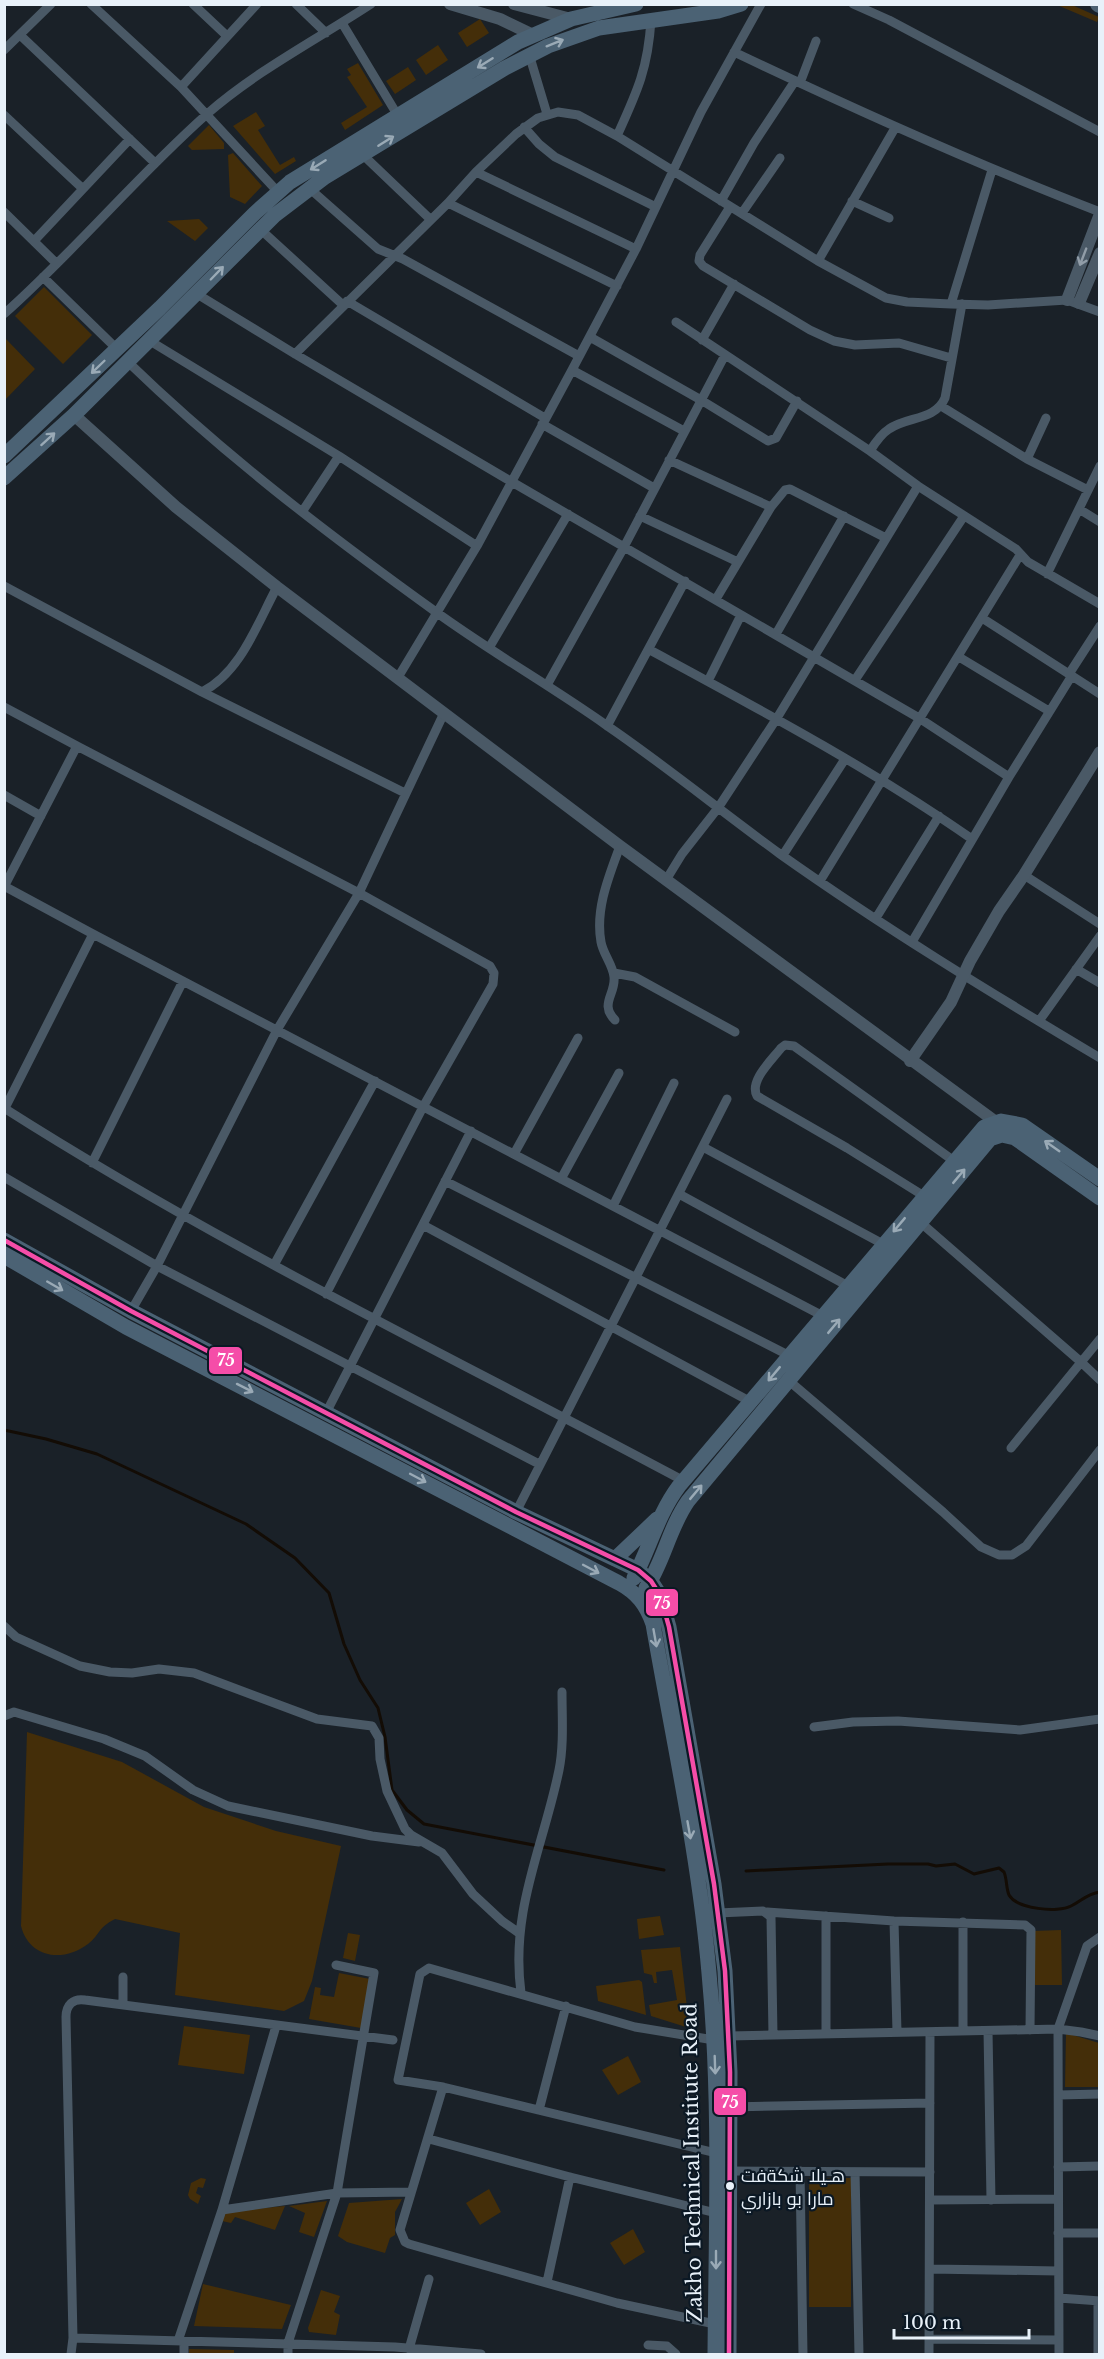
<svg xmlns="http://www.w3.org/2000/svg" width="1104" height="2359" viewBox="0 0 1104 2359" font-family="'Libre Baskerville',Cairo,serif">
<style>
.green{fill:#442e09}
.lines{fill:none;stroke-linecap:round;stroke-linejoin:round}
.stream{stroke:#130c05;stroke-width:3}
.minor{stroke:#4a5966;stroke-width:9}
.tertiary{stroke:#4a5966;stroke-width:12}
.primary{stroke:#4b6274;stroke-width:15}
.trunk{stroke:#4c6172;stroke-width:16}
.bus-1-casing{stroke:#0b1824;stroke-width:9}
.bus-1{stroke:#f54da8;stroke-width:4.5}
.oneway{stroke:#9aaab6}
.oneway2{stroke:#919da8}
.bus-dot{fill:#e8f1f9;stroke:#0b1824;stroke-width:2}
.labels{text-anchor:middle;dominant-baseline:central;stroke-width:4.5;stroke-linejoin:round;paint-order:stroke}
.bus-label{font-size:18px;fill:#e8f1f9;stroke:#0b1824;text-anchor:start}
.street-label{font-size:20px;fill:#e8f1f9;stroke:#0b1824}
.line-badge{stroke:#0b1824;stroke-width:2}
.badge-label{font-size:16px;text-anchor:middle;font-weight:bold;fill:#fff}
</style>
<rect width="100%" height="100%" fill="#1a2128"/>
<path class="green" d="M1057,5H1072L1099,17L1097,22Z
M480,19L489,33L467,47L458,33Z
M438,45L448,60L426,75L416,60Z
M358,63L383,105L345,130L341,123L367,107L347,77L351,75L347,69Z
M408,67L416,80L395,94L386,81Z
M256,112L265,126L258,130L280,165L294,157L296,161L275,174L233,126Z
M209,125L224,143V149L192,150L188,146Z
M233,153L262,186L245,204L230,197L228,155Z
M199,219L208,228L195,241L167,221Z
M44,287L92,335L63,364L15,316Z
M6,339L35,369L5,400L4,341Z
M27,1732L122,1762L204,1807L276,1831L341,1846L312,1981L304,2001L284,2011L175,1995L180,1933L115,1919C97,1928 100,1935 88,1944C63,1963 29,1958 21,1926Z
M660,1916L664,1935L639,1939L637,1919Z
M1061,1930L1062,1985H1035L1033,1931Z
M348,1933L360,1935L355,1961L343,1958Z
M680,1947L689,2025L686,2027L651,2016L649,2005L677,2000L672,1970L656,1972L657,1983H654L652,1975L644,1973L641,1950Z
M339,1973L370,1979L361,2028L309,2019L315,1987L321,1988L320,1995L334,1997Z
M639,1980L642,1982L646,2015L598,2001L596,1986Z
M184,2026L250,2035L244,2074L178,2065Z
M1066,2033L1099,2043V2087H1065Z
M628,2056L641,2082L618,2095L602,2070Z
M201,2178L206,2179L203,2188L198,2187L196,2193L201,2196L198,2204L190,2199L188,2195L191,2183Z
M809,2178H851V2307H809Z
M489,2189L501,2212L480,2225L466,2203Z
M402,2199L395,2212V2235L390,2238L385,2253L347,2242L338,2236L349,2203Z
M327,2201L314,2237L299,2232L305,2213L289,2206Z
M285,2206L275,2230L235,2217L231,2223L222,2221L225,2212Z
M633,2229L645,2252L624,2265L610,2243Z
M203,2284L291,2305L282,2329L194,2326Z
M321,2290L340,2296L334,2312L340,2315L336,2335L309,2332L308,2328Z
M189,2349L234,2350V2354H189Z"/>
<g class="lines">
<path class="stream" d="M4,1430L46,1439L97,1454L246,1524L295,1558L329,1593L344,1644L360,1680L378,1708L385,1737L392,1790L407,1810L424,1824L664,1870
M746,1871L888,1864H928L936,1866L955,1864L974,1874L999,1868L1004,1872C1007,1879 1006,1888 1009,1895C1017,1909 1058,1913 1071,1906C1082,1901 1086,1894 1100,1892"/>
<path class="minor" d="M91,4L181,87L278,192
M193,4L227,36
M296,4L326,33
M853,4L889,20L1100,132
M342,23L398,116
M20,35L155,163
M4,50L51,4
M734,52C854,109 975,164 1100,212
M529,54L547,114
M800,83L816,41
M181,87L257,4
M4,115L82,188
M524,127L539,144L555,157L656,207
M617,136C637,92 648,69 651,20
M363,155L430,219
M476,172L636,249
M309,188L378,249L403,259L579,356
M721,201L754,143L795,81
M852,201L889,218
M448,203L617,286
M730,207L700,255L699,261L703,266L810,330L834,341L855,345L899,343L951,358
M4,212L56,263
M742,213L780,158
M260,229L343,305
M34,241L130,139
M818,261L895,128
M43,277L117,349
M197,294L295,354L512,482L919,718L1009,777
M347,301L545,418
M951,304L992,170
M4,314C75,251 136,177 207,114C256,71 316,40 371,4
M676,322L870,451L918,486L1016,549L1028,562L1100,604
M590,337L701,400L768,441L776,438L797,401
M702,340L734,284
M150,341L339,456L477,546
M295,354L448,203L476,172L516,134L538,118L558,112L578,115L617,136L818,261L886,298L907,302L951,304L988,305L1067,300L1100,312
M128,362C223,454 329,535 436,612C491,652 551,686 606,725C666,766 722,812 780,854C883,927 991,993 1100,1058
M572,370L684,431
M941,406L1027,459L1088,490
M542,424L654,488
M870,451C875,443 881,434 889,429C907,416 935,421 945,398L962,304
M1027,459L1046,418
M669,460L771,507
M1079,509L1100,522
M302,512L339,456
M640,516L738,562
M1047,574L1100,466
M4,586L202,692L405,793
M716,599L771,507L785,490L790,489L886,538
M982,618L1100,694
M776,634L844,516
M489,648L568,514
M650,650C759,709 870,768 972,839
M959,657L1049,711
M1069,674L1100,626
M397,679L477,546L572,370L636,249L701,112L761,4
M855,680L964,516
M708,681L741,615
M547,685L624,547L725,355
M202,692C241,672 257,624 277,587
M4,707L77,746L4,887
M607,726L685,581
M77,746L359,893L490,966L494,973L493,984L423,1107L326,1294
M4,795L41,816
M783,855L845,759
M1024,875L1100,924
M666,880L682,854L718,808L777,718L918,486
M820,881L1020,555
M4,886L93,934L823,1316
M876,918L939,816
M912,942L1009,777L1071,677
M1076,969L1100,983
M614,973L635,977L735,1032
M615,1020C599,1004 616,994 614,977C613,965 603,954 601,942C595,909 609,876 620,846
M1039,1021L1100,936
M4,1108C222,1247 456,1359 684,1481
M5,1108L93,934
M703,1147L883,1244
M514,1154L578,1038
M92,1163L183,981
M4,1177L157,1266L539,1464
M561,1179L619,1073
M445,1181L790,1356
M679,1194L848,1286
M924,1196L847,1148L757,1096C749,1081 771,1061 781,1048L785,1045L794,1046L954,1161
M613,1206L674,1083
M920,1222L1081,1362L1100,1380
M423,1225L751,1402
M274,1265L375,1081
M131,1311L157,1266L277,1030L359,893L444,713
M788,1380L943,1512L981,1547L999,1555H1012L1026,1546L1100,1450
M326,1413L471,1131
M1011,1448L1100,1339
M516,1512L727,1099
M4,1626L16,1637L80,1666L110,1672L132,1673L159,1669L194,1673L317,1719L372,1726L379,1738L380,1759L387,1791L405,1829L411,1835L442,1853L473,1894L502,1921L519,1933
M4,1716L14,1712L104,1739L145,1756L193,1790L228,1806L372,1836L419,1842
M814,1727L853,1722L898,1721L1020,1730L1100,1719
M767,1912L894,1921L1025,1925L1031,1930L1030,2030
M718,1913L763,1911L771,1917L773,2035
M894,1921L897,2032
M963,1922V2031
M123,1977V2004
M521,1993C510,1910 543,1848 559,1770C564,1745 562,1718 562,1692
M988,2031L991,2200
M826,2034V1916
M729,2036L1058,2029L1081,2032L1100,2036
M443,2087L398,2080L420,1974L429,1968L635,2027L714,2040
M1059,2095L1100,2094
M729,2107L930,2103
M539,2110L566,2006
M429,2139L570,2177L716,2213
M1058,2167L1100,2166
M730,2171L930,2172
M800,2171L803,2354
M855,2172L859,2354
M930,2200L1057,2199
M222,2210L337,2193L411,2192
M1058,2233H1100
M930,2269L1058,2271
M547,2282L570,2177
M1059,2298L1100,2301
M1098,2301V2354
M715,2324L617,2303L409,2244L405,2242L400,2230L443,2087L716,2153
M73,2338L395,2347L481,2354
M931,2339L1059,2340
M178,2341L222,2210L276,2026
M184,2342V2354
M648,2345L667,2346L676,2354
M409,2349L429,2279
M71,2354L73,2338L66,2017C66,2005 73,1998 85,2000L393,2040
M288,2354V2343L337,2193L374,1973L336,1965
M929,2354L930,2032
M1059,2354L1058,2029L1087,1946L1100,1937"/>
<path class="tertiary" d="M450,4L500,19L533,35
M514,4L571,19
M1067,300L1100,214
M1079,303L1100,253
M74,415L176,507L277,587L620,846L996,1122L999,1128
M910,1061L951,1002L970,961L999,911L1024,875L1100,752"/>
<path class="primary" d="M4,456L160,308L255,213L290,182L518,42L571,19L636,4
M4,478L74,415L275,215L325,177L505,68L548,46L599,28L718,11L741,4
M4,1240L131,1311L516,1512L638,1570L651,1581L660,1595L669,1627L714,1884L725,1971L730,2072L729,2354
M4,1256L126,1327L619,1583C637,1593 646,1604 653,1624C673,1740 699,1856 709,1973C721,2100 716,2228 715,2354
M615,1559L657,1519
M634,1578C650,1547 658,1514 679,1486L984,1127L1001,1121L1022,1125L1100,1179
M646,1588C664,1561 669,1528 688,1501L990,1139L1002,1135L1015,1138L1100,1198"/>
<path class="trunk" d="M1098,4L1100,5"/>
<defs>
<path id="bus-1" d="M4,1240L131,1311L516,1512L638,1570L651,1581L660,1595L669,1627L714,1884L725,1971L730,2072L729,2354"/>
</defs>
<use href="#bus-1" class="bus-1-casing"/>
<use href="#bus-1" class="bus-1"/>
</g>
<defs><path id="oneway-shaft" d="M-6 0H5M1.5-3L5.5 0L1.5 3" fill="none" stroke-width="1.6" stroke-linecap="round" stroke-linejoin="round" transform="scale(1.5)"/></defs>
<g class="oneway">
<use href="#oneway-shaft" transform="translate(555 43) rotate(-22)"/>
<use href="#oneway-shaft" transform="translate(485 63) rotate(148)"/>
<use href="#oneway-shaft" transform="translate(386 141) rotate(-32)"/>
<use href="#oneway-shaft" transform="translate(318 165) rotate(148)"/>
<use href="#oneway-shaft" transform="translate(217 273) rotate(-46)"/>
<use href="#oneway-shaft" transform="translate(98 367) rotate(136)"/>
<use href="#oneway-shaft" transform="translate(48 439) rotate(-42)"/>
<use href="#oneway-shaft" transform="translate(1052 1146) rotate(-145)"/>
<use href="#oneway-shaft" transform="translate(959 1176) rotate(-50)"/>
<use href="#oneway-shaft" transform="translate(899 1225) rotate(130)"/>
<use href="#oneway-shaft" transform="translate(55 1286) rotate(30)"/>
<use href="#oneway-shaft" transform="translate(834 1326) rotate(-50)"/>
<use href="#oneway-shaft" transform="translate(774 1374) rotate(130)"/>
<use href="#oneway-shaft" transform="translate(245 1388) rotate(27)"/>
<use href="#oneway-shaft" transform="translate(418 1478) rotate(28)"/>
<use href="#oneway-shaft" transform="translate(696 1492) rotate(-50)"/>
<use href="#oneway-shaft" transform="translate(591 1569) rotate(28)"/>
<use href="#oneway-shaft" transform="translate(655 1638) rotate(80)"/>
<use href="#oneway-shaft" transform="translate(689 1830) rotate(80)"/>
<use href="#oneway-shaft" transform="translate(715 2065) rotate(88)"/>
<use href="#oneway-shaft" transform="translate(716 2260) rotate(90)"/>
</g>
<use class="oneway2" href="#oneway-shaft" transform="translate(1083 257) rotate(111)"/>
<circle class="bus-dot" cx="730" cy="2186" r="5"/>
<g class="labels">
<g class="bus-label">
<text x="741" y="2176">هـيلا شكةفت<tspan x="741" dy="23">مارا بو بازاري</tspan></text>
</g>
<g class="street-label">
<text transform="translate(692 2163) rotate(-91)">Zakho Technical Institute Road</text>
</g>
</g>
<g class="line-badge">
<rect x="208" y="1346" width="35" height="29" rx="6" fill="#f54da8"/>
<rect x="645" y="1588" width="34" height="29" rx="6" fill="#f54da8"/>
<rect x="713" y="2087" width="34" height="29" rx="6" fill="#f54da8"/>
</g>
<g class="badge-label">
<text x="226" y="1366">75</text>
<text x="662" y="1609">75</text>
<text x="730" y="2108">75</text>
</g>
<rect width="1104" height="2359" fill="none" stroke="#e8f1f9" stroke-width="12"/>
<path d="M894 2329v9h135v-9" fill="none" stroke="#e8f1f9" stroke-width="3"/>
<text x="903" y="2329" font-size="18" fill="#e8f1f9" stroke="#0b1824" stroke-width="4.5" paint-order="stroke">100 m</text>
</svg>
